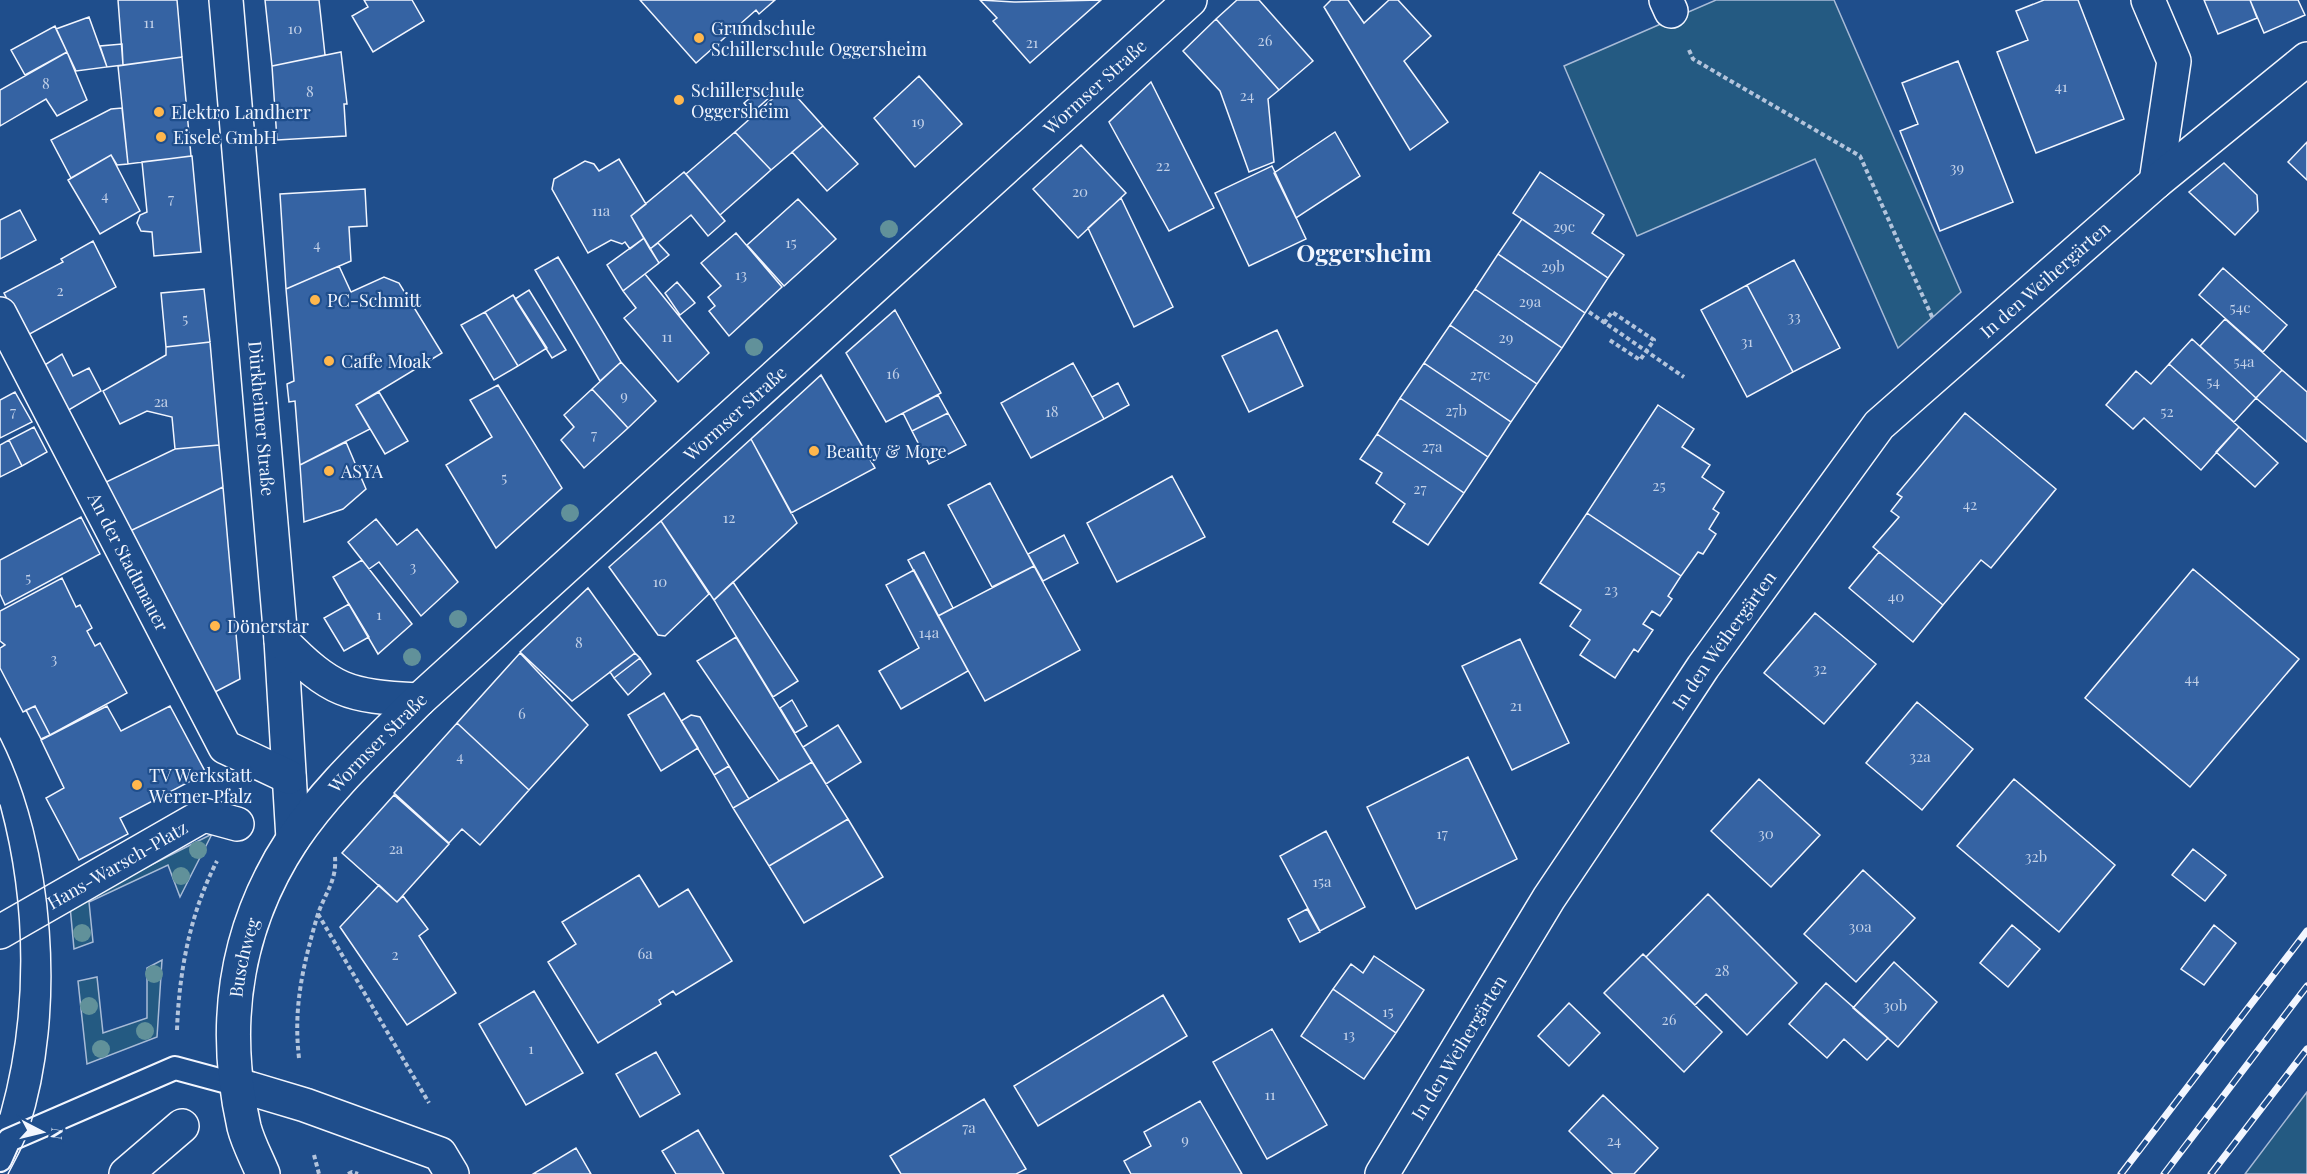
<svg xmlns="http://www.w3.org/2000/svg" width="2307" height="1174" viewBox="0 0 2307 1174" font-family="'Playfair Display',serif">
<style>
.green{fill:#245a82;stroke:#a8bbd7;stroke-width:1.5}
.building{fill:#3563a3;stroke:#f2f6ff;stroke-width:1.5}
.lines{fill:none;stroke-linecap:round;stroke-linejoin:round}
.lane-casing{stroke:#f2f6ff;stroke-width:26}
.street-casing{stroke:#f2f6ff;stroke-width:36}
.secondary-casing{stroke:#f2f6ff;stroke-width:36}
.path{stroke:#b3c4dc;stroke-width:4;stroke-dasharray:4.5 3;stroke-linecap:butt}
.lane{stroke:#1f4e8c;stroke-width:22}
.street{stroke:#1f4e8c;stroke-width:33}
.secondary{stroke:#1f4e8c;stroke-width:33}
.tram{stroke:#f2f6ff;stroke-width:1.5}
.rail-casing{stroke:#f2f6ff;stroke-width:7}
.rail{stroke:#1f4e8c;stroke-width:4.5;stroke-dasharray:14;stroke-linecap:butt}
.tree{fill:#61919a}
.poi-dot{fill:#ffb74d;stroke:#1f4e8c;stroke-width:2}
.labels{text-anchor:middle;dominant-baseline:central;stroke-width:4.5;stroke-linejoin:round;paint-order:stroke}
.number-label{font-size:15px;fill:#c3d1e8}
.poi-label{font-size:18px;fill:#f2f6ff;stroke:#1f4e8c;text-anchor:start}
.street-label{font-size:18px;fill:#f2f6ff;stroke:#1f4e8c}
.district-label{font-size:24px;font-weight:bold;fill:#f2f6ff;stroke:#1f4e8c}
</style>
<rect width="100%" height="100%" fill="#1f4e8c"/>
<path class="green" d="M1716,0H1834L1961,292L1898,348L1815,159L1637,236L1564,66Z
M212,834L180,897L168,865L89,902L93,942L74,949L70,906Z
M162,960L157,1037L87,1064L78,981L97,977L103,1033L147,1018V968Z
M2307,1092V1174H2245Z"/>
<path class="building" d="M118,0H177L182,57L123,65Z
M265,0H319L325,55L272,66Z
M364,0H412L424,21L373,52L352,16L368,7Z
M640,0H775L759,14L756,10L696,63Z
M980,0L1014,2L1101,0L1030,63L993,21L997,18Z
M1237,0H1259L1313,61L1279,90L1216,19Z
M1331,0H1348L1364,23L1389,0H1398L1431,36L1404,61L1448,122L1410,150L1324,7Z
M2044,0H2078L2124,119L2036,153L1997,52L2028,40L2016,11Z
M2204,0H2250L2257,18L2218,34Z
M2250,0H2298L2305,15L2264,33Z
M89,17L107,67L76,71L56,29Z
M1216,19L1279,90L1268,99L1274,162L1249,172L1220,91L1183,51Z
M55,26L67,52L25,75L11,50Z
M122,44L123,65L107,67L100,46Z
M67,52L87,100L57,116L46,99L0,126V90Z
M341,52L347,104H344L346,136L277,140L272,66Z
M182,57L191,156L128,164L118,66Z
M1958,61L2013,202L1940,231L1900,131L1918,124L1902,83Z
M919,76L962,124L915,167L874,118Z
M1151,82L1214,208L1169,231L1109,122Z
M764,86L771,96L752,113L744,103Z
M787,86L823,126L771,170L735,132Z
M122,108L128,164L117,165L111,155L71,178L51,140L111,109Z
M823,126L858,164L827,191L792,152Z
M735,132L771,170L720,215L686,174Z
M1335,132L1360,176L1296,218L1274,173Z
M2307,142V180L2288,162Z
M1081,145L1126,193L1078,238L1033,189Z
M111,155L140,211L100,234L68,180Z
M192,156L201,252L154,256L152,232L141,231L137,223L140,215L147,212L142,162Z
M619,159L646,204L631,216L644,238L630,249L625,242L622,244L611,240L588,253L552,189L554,179L585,161L594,164L599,171Z
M2224,163L2257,195L2258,211L2235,235L2189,192Z
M1272,166L1306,239L1249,266L1215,193Z
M684,172L725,221L708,236L691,215L650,249L631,216Z
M1540,172L1604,215L1592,233L1624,255L1608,278L1513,213Z
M365,189L367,226L349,227L351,261L286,289L280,194Z
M1121,198L1173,307L1134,327L1088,228Z
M798,199L836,239L784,286L747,245Z
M20,210L36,240L0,259V220Z
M1522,219L1608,278L1585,313L1498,254Z
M736,233L782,287L729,336L709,311L715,306L708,297L721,286L701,263Z
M644,238L659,263L623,291L607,265Z
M93,241L116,287L26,336L4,293L63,262L61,259Z
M658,243L669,255L659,263L650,249Z
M1498,254L1585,313L1562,348L1475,289Z
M558,257L621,362L600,381L535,270Z
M1794,260L1840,348L1793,372L1747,285Z
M339,266L351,292L384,277L399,283L442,353L356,405L370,429L300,465L295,401L289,402L287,384L294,381L286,289Z
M2223,268L2287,325L2263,352L2199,295Z
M645,274L709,353L678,382L624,318L636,308L623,291Z
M677,282L695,303L680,315L665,293Z
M1747,285L1793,372L1747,397L1701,310Z
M204,289L210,342L166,347L161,293Z
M1475,289L1562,348L1537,384L1450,325Z
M529,290L566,350L552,358L515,299Z
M513,295L547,348L518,366L485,312Z
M895,310L941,393L886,422L846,353Z
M485,312L518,366L494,380L461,325Z
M2225,319L2282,370L2256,398L2200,346Z
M1450,325L1537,384L1511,422L1424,363Z
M1277,330L1303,386L1249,412L1222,356Z
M2192,339L2256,398L2234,422L2169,364Z
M210,342L219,445L175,449L172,417L147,411L120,424L103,391L166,355V347Z
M62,354L73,376L89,368L101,391L67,411L43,366Z
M621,362L656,401L628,428L592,389Z
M1073,363L1104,419L1031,458L1001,403Z
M1424,363L1511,422L1488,457L1400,398Z
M2169,364L2239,427L2201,470L2144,418L2133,429L2106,405L2136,371L2151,384Z
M2282,370L2307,392V442L2256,398Z
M821,375L875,468L791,513L751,439Z
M1118,383L1129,405L1104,419L1092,397Z
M498,385L562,488L496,548L446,465L492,437L470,400Z
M592,389L628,428L584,468L561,440L574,427L564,415Z
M15,392L32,422L0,438V400Z
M379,392L408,441L385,454L356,405Z
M938,395L948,413L912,431L903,413Z
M1400,398L1488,457L1464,493L1377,434Z
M1658,405L1694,429L1682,447L1710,465L1702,477L1724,492L1713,509L1719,513L1709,529L1716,534L1703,554L1698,552L1681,576L1587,513Z
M948,413L966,445L929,464L912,431Z
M1965,413L2056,489L1991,568L1981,560L1943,605L1873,547L1899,517L1891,511L1902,497L1897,494Z
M34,427L47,452L22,466L9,440Z
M2239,427L2278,463L2255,487L2216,452Z
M1377,434L1464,493L1428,545L1393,522L1405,504L1376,483L1382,473L1360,459Z
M751,439L797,523L714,600L661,521Z
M9,440L22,466L0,477V445Z
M346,442L366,489L343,509L304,522L300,465Z
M219,445L223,487L130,531L104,483L175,449Z
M1172,476L1205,537L1117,582L1087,523Z
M990,483L1034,566L992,587L948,505Z
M223,487L240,679L215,692L130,531Z
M1587,513L1681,576L1668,596L1672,599L1660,616L1652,611L1643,624L1653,630L1638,652L1634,649L1615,678L1580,655L1590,640L1570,626L1581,610L1540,583Z
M81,517L100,554L5,605L0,594V560Z
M376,519L397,545L417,529L458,582L421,616L379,562L369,569L348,542Z
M661,521L709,594L665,636L658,635L609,567Z
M1064,535L1078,563L1043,581L1028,554Z
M924,552L953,608L938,616L908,560Z
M1879,552L1943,605L1913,642L1849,588Z
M362,560L412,624L378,654L333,577Z
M1034,566L1080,650L985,701L938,616Z
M2193,569L2299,659L2190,787L2085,698Z
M914,570L968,671L901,709L879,671L919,648L886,585Z
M62,578L76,607L80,605L92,628L87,631L95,646L100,643L127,693L50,735L35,706L23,712L0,668V648L5,645L0,641V611Z
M733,582L798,681L773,697L714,600Z
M588,588L635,653L572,701L520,652Z
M349,604L369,637L344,651L324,618Z
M1815,613L1876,664L1824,724L1764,673Z
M736,637L812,762L779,781L697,661Z
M1520,639L1569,743L1512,770L1462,666Z
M520,653L588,725L529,790L457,723Z
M635,653L640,658L614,678L610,672Z
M640,658L651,674L628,695L614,678Z
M664,693L698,748L661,771L628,715Z
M792,700L807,726L795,733L780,708Z
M1917,702L1973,749L1922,810L1866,763Z
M35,706L50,735L41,739L26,710Z
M107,706L121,731L170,706L206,773L120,818L128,834L79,860L46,798L64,788L41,740Z
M691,715L700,717L729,766L714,775L681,721Z
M457,723L529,790L480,845L462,829L449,843L394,793Z
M838,725L861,762L826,784L803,747Z
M1468,757L1517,859L1416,909L1367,807Z
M812,762L848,819L769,866L733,808Z
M729,766L749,799L733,808L714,775Z
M1759,779L1820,835L1771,887L1711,831Z
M2014,779L2115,865L2059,932L1957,846Z
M394,795L449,844L397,902L342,853Z
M848,819L883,877L804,923L769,866Z
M1326,831L1365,907L1320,931L1280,856Z
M2193,849L2226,875L2205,901L2172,875Z
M1863,870L1915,918L1856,982L1804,934Z
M639,875L659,907L688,889L732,961L676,995L673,991L659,1000L661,1004L598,1043L548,962L576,944L562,922Z
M379,885L397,902L403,896L428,929L419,936L456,993L407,1025L340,927Z
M1708,894L1797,983L1747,1035L1706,994L1695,1005L1646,957Z
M1307,909L1320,932L1300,942L1288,919Z
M2012,925L2040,949L2008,987L1980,963Z
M2214,925L2236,943L2204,985L2181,969Z
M1643,954L1722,1032L1684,1072L1604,993Z
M1374,956L1424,990L1396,1033L1333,989L1351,964L1363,973Z
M1894,962L1937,1002L1898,1047L1853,1008Z
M1826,983L1888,1038L1867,1060L1844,1039L1827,1058L1789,1024Z
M1333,989L1396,1033L1364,1079L1301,1036Z
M534,991L583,1073L526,1105L479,1024Z
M1163,995L1187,1036L1038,1126L1014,1086Z
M1569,1003L1600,1033L1569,1066L1538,1036Z
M1272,1029L1327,1125L1267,1159L1213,1062Z
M656,1052L680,1094L640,1117L616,1074Z
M1603,1095L1658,1148L1634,1174H1613L1569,1131Z
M984,1099L1026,1169L1016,1174H901L890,1156Z
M1200,1101L1242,1174H1131L1124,1161L1151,1146L1144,1132Z
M698,1130L724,1174H676L662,1151Z
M576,1148L591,1174H533Z"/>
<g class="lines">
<defs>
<path id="lane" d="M0,1160L9,1140L175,1068L238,1085"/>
<g id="street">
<path id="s1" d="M226,0L281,640L293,839"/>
<path d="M1666,0L1671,11"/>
<path d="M2148,0L2174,61L2156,182"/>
<path id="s2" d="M0,314L225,747L289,777"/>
<path id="s3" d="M0,932L204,815L237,824"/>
<path d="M238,1085L305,1105L440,1154L452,1174"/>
<path d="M126,1174L182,1126"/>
<path id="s4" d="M1382,1174L1549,898L1625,785L1703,667L1879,425L2156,182L2307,59"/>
</g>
<g id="secondary">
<path d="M281,640C332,692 347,696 419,700"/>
<path id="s5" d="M263,1174C257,1159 248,1143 244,1127C221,1024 235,927 293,839C328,787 376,744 419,700L1190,0"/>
</g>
</defs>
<use href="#lane" class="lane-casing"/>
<use href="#street" class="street-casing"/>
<use href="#secondary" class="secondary-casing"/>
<path class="path" d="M1689,50L1693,59L1860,156L1933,319
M1589,312L1684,377
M1604,323L1612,312L1654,340L1640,360L1608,339
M318,914L429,1103
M177,1030C179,972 190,913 217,861
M299,1058C293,1007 303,966 317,917C324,894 337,882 335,857
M314,1155L319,1174
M348,1174L352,1172L358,1174"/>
<use href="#lane" class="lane"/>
<use href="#street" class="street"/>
<use href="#secondary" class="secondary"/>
<path class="tram" d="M0,738C55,847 67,1012 29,1129C24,1145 15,1160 8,1174
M0,805C27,904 28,1015 0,1114"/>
<defs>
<path id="rail" d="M2121,1174L2307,931
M2164,1174L2307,986
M2211,1174L2307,1049"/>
</defs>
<use href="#rail" class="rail-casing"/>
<use href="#rail" class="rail"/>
</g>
<g class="tree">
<circle cx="889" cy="229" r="9"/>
<circle cx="754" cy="347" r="9"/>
<circle cx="570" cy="513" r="9"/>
<circle cx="458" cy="619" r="9"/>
<circle cx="412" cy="657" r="9"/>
<circle cx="198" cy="850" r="9"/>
<circle cx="181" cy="876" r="9"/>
<circle cx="82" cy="933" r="9"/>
<circle cx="154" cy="974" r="9"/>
<circle cx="89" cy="1006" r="9"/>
<circle cx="145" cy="1031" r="9"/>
<circle cx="101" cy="1049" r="9"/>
</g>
<g class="poi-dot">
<circle cx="699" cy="38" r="6"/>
<circle cx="679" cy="100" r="6"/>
<circle cx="159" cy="112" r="6"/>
<circle cx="161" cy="137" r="6"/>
<circle cx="315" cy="300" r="6"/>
<circle cx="329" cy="361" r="6"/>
<circle cx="814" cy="451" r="6"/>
<circle cx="329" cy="471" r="6"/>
<circle cx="215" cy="626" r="6"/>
<circle cx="137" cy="785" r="6"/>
</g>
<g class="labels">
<g class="number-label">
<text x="149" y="22">11</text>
<text x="295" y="28">10</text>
<text x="1265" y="40">26</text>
<text x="1032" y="42">21</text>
<text x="46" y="83">8</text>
<text x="2061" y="86">41</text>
<text x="310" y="91">8</text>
<text x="1247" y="95">24</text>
<text x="918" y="121">19</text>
<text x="1163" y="165">22</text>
<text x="1957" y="167">39</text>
<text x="1080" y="191">20</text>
<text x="105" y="195">4</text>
<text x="171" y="198">7</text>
<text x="601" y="210">11a</text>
<text x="1564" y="226">29c</text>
<text x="791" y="242">15</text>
<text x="317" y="244">4</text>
<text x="1553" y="266">29b</text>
<text x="741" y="274">13</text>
<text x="60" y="290">2</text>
<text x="1530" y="301">29a</text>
<text x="2240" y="307">54c</text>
<text x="1794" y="316">33</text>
<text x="185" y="318">5</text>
<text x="667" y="336">11</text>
<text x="1506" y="337">29</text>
<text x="1747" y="341">31</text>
<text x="2244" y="361">54a</text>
<text x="893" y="373">16</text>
<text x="1480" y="374">27c</text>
<text x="2213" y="381">54</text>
<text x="624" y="395">9</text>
<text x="161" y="401">2a</text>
<text x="1456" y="410">27b</text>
<text x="13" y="411">7</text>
<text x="1052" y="411">18</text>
<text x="2167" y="411">52</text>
<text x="594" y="434">7</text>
<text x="1432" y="446">27a</text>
<text x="504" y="477">5</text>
<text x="1659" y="485">25</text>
<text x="1420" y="488">27</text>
<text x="1970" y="504">42</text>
<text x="729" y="517">12</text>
<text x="413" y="566">3</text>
<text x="28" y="577">5</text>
<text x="660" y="581">10</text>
<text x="1611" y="589">23</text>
<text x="1896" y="596">40</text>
<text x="379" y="614">1</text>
<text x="929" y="632">14a</text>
<text x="579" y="642">8</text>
<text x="54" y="658">3</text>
<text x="1820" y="668">32</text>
<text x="2192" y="678">44</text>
<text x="1516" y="705">21</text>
<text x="522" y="713">6</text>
<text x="460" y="756">4</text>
<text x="1920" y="756">32a</text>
<text x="1442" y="833">17</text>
<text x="1766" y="833">30</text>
<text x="396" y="848">2a</text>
<text x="2036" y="856">32b</text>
<text x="1322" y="881">15a</text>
<text x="1860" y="926">30a</text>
<text x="645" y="953">6a</text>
<text x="395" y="954">2</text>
<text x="1722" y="970">28</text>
<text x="1895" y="1005">30b</text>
<text x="1388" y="1011">15</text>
<text x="1669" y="1019">26</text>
<text x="1349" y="1034">13</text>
<text x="531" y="1048">1</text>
<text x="1270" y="1094">11</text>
<text x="969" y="1127">7a</text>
<text x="1185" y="1139">9</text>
<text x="1614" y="1140">24</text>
</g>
<g class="poi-label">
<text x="711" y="28">Grundschule<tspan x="711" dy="21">Schillerschule Oggersheim</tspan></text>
<text x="691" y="90">Schillerschule<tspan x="691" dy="21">Oggersheim</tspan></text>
<text x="171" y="112">Elektro Landherr</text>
<text x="173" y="137">Eisele GmbH</text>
<text x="327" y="300">PC-Schmitt</text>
<text x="341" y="361">Caffe Moak</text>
<text x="826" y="451">Beauty &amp; More</text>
<text x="341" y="471">ASYA</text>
<text x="227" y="626">Dönerstar</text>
<text x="149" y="775">TV Werkstatt<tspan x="149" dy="21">Werner Pfalz</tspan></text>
</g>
<g class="street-label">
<text stroke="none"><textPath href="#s5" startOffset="1452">Wormser Straße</textPath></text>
<text stroke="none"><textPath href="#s4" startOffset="1120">In den Weihergärten</textPath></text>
<text stroke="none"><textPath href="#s5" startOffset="966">Wormser Straße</textPath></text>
<text stroke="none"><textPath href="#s1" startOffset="420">Dürkheimer Straße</textPath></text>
<text stroke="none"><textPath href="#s2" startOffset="279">An der Stadtmauer</textPath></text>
<text stroke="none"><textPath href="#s4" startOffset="634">In den Weihergärten</textPath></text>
<text stroke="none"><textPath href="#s5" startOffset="480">Wormser Straße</textPath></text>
<text stroke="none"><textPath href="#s3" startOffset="135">Hans-Warsch-Platz</textPath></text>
<text stroke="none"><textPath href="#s5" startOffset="222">Buschweg</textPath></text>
<text stroke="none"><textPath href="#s4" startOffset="148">In den Weihergärten</textPath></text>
</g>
<g class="district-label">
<text x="1364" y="252">Oggersheim</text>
</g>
</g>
<g transform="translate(42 1132) rotate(97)" stroke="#1f4e8c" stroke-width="4.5" paint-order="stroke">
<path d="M0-4.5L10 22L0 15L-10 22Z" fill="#f2f6ff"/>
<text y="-9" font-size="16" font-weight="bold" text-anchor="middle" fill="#f2f6ff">N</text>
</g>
</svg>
